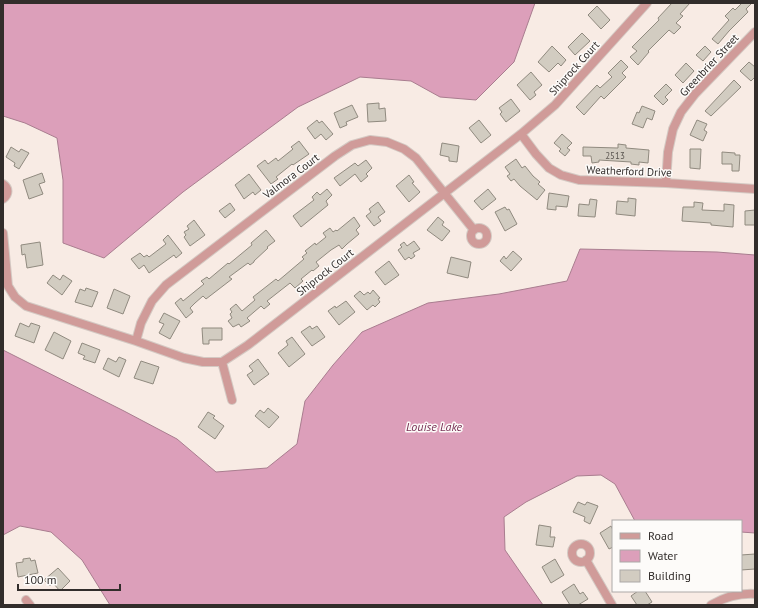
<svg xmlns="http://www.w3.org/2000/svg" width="758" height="608" viewBox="0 0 758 608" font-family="'PT Sans',sans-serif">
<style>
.water{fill:#dc9fba;stroke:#a97d8f}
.building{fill:#d2ccc1;stroke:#908a7f}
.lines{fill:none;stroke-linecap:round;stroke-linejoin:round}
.street-casing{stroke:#d4c9c3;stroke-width:10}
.street{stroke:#d09b99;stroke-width:8}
.labels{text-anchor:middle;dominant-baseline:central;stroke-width:3;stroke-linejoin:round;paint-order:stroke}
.number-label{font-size:9px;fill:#5a5550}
.street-label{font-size:11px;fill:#322d2b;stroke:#fdfbf9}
.water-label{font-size:12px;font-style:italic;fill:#783055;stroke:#fdfbf9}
</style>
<rect width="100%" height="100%" fill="#f8ebe4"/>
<path class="water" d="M3,3H535L514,62L476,100L440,97L411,81L360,77L298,107L183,192L104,258L63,243V180L57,138L25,123L3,116Z
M580,249L717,252L755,255V533L741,532V521H635L615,484L601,475L577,476L526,502L504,517L505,550L543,605H110L82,560L51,532L20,526L3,535V350L124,411L177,439L216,472L267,468L297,444L305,401L333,365L362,332L428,303L499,294L567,281Z"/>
<path class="building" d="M672,3H690L680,14L683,16L676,23L681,27L674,34L669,30L648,51L649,52L638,65L630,57L637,51L632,47L659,20L658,18Z
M742,3H752L746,9L748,12L729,31L718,44L712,39L729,20L725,16L733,8L735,10Z
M597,6L610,20L601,29L588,15Z
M582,33L590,41L575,55L568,47Z
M552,46L566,60L561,66L558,63L549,72L538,62Z
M705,46L711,52L703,61L696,55Z
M621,60L628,67L622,73L626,77L604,99L601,96L584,115L576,107L597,85L600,88L612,77L608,73Z
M749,62L755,67V77L751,81L740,71Z
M686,63L694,71L683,83L675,75Z
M531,72L542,85L534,92L536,95L530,100L517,85Z
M734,80L741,87L711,116L705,111Z
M666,84L672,90L665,97L668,100L663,105L654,96Z
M511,99L520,111L506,122L500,114L502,112L499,108Z
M379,103V109L385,108L386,121L368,122L367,104Z
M352,105L358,117L346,122L347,125L340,128L334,113Z
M642,106L655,111L652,120L647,118L643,128L632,124L637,112L639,113Z
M317,120L319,123L322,121L333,134L326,140L321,134L315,139L307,128Z
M479,120L491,135L481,143L469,128Z
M697,120L707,124L704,130L707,132L703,141L690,135Z
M562,134L572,143L567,148L570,150L565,156L559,151L561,149L554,143Z
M299,141L309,154L293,165L292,164L276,177L278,179L271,184L257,166L265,160L268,164L276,158L278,161L293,149L291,147Z
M442,143L459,146L457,162L449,161V157L440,155Z
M618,144L626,145V148L649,150L648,163L639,162V165L631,164V162L599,160V162L592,163L591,156H583V147L618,148Z
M11,147L19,152L21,149L29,153L19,169L14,166L15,163L6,157Z
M690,149H701L700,169L690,168Z
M722,152L735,153V155H740L739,171H732V164H722Z
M516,159L522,168L525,166L533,176L540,182L538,184L545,190L537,200L520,186L514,179L511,181L507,176L510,174L505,167Z
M366,160L372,168L366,174L368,176L361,182L355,174L340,186L334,178L355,163L358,166Z
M42,173L45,182L39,184L43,194L29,199L23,180Z
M249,174L261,190L255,195L253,192L244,199L235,185Z
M409,175L414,182L412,183L420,192L409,202L396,186Z
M327,189L332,195L326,201L328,205L301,227L293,216L314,200L312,197L317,192L320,195Z
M488,189L496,199L482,210L474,201Z
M549,193L569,196L567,207L556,206V210L547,209Z
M628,198L636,199L635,216L616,214L617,201L628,202Z
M590,199L597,200L595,217L578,216L579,204L589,205Z
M378,202L385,212L378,217L381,221L374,226L366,216L371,212L369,209Z
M694,202L703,203L702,210L724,211V204L734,205L733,227L711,225V223L682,221L683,207H694Z
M230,203L235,210L225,218L219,211Z
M505,207L507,210L509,209L517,224L505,231L495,212Z
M755,210V225H745V211Z
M354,217L360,226L356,230L359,234L347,244L342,249L339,245L331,250L316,262L319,266L313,271L312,270L301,279L303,281L295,288L290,283L267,301L270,304L264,309L261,306L247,318L250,321L241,327L239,324L233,327L228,321L232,318L230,314L232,312L230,309L236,304L242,311L255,300L253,297L276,279L278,281L304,259L302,257L307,253L305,251L315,243L316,245L326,237L323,233L330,228L333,232L336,230L337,231Z
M438,217L444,222L442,225L450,231L442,241L427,230Z
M194,220L205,235L190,246L184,237L186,235L184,232L189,229L187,226Z
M266,230L275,241L267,247L268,248L254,261V262L250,265L248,263L229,277L232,279L206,299L203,296L195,303L190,308L193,312L186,318L175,303L181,298L183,301L204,284L201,281L207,277L209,279L228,263L229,264L252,245L251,243Z
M168,235L182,253L176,258L174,255L149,273L144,265L139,269L131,259L140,253L144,257L147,255L149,257L166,244L163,240Z
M414,241L420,249L413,253L415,256L411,259L409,257L405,260L398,250L402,247L400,245L404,242L407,246Z
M40,242L43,265L27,268L25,254L22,255L21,245Z
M513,251L522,259L511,271L500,261L504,256L506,259Z
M451,257L471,262L468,278L447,273Z
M389,261L399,275L385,285L375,272Z
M53,275L60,280L63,275L72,281L62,295L47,283Z
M86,288L98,292L92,307L75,302L80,289L85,291Z
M114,289L130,296L123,314L107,308Z
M373,290L380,298L378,299L380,302L375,307L373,305L367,310L354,296L360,291L364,295L368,292L370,294Z
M346,301L355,312L339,325L328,311L335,306L336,308Z
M164,313L180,321L170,339L159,333L164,324L159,322Z
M20,323L29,327L31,323L40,326L34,343L15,336Z
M310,326L312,329L317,326L325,337L312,346L301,332Z
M202,328H222V340H209V344H203Z
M54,332L71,341L63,359L45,350Z
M292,337L305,354L289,367L278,353L288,345L286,341Z
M82,343L100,350L95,363L83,359L85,356L78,353Z
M119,357L126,360L119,377L103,369L108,358L116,362Z
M258,359L269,374L254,385L247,375L253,371L249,366Z
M141,361L159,367L153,384L134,378Z
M268,408L279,417L269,428L255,416L260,410L264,413Z
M208,412L215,416L213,418L224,426L215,439L198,427Z
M578,502L585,505L587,502L598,506L590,524L584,521L585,517L573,512Z
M539,525L551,527L550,537H555L553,547L536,545Z
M611,526L613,530V547L609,549L600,533Z
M755,554V569L741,570V555Z
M30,558L31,561L35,560L38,573L18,577L16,563L23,562V559Z
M555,559L564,575L551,583L542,567Z
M58,568L70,581L60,591L53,583L50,586L44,580Z
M574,584L580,594L583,592L588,599L578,605H570L562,592Z
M638,591H645L652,602L647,605H637L631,596Z"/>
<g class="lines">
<defs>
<path id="street" d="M521,134L536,154L549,168L561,175L579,180L666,183L755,189
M666,183L668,152L673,129L681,112L695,94L755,32
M3,184C9,188 9,194 3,199
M471 236a8 8 0 1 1 16 0a8 8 0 1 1-16 0Z
M3,233L8,286L15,297L26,306L136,341L184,358L203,362H222L248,345L521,134L555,105L647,3
M136,341L141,323L152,301L166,285L335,156L352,145L370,140L387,142L404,149L416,158L474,230
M222,362L232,400
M572 553a9 9 0 1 1 18 0a9 9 0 1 1-18 0Z
M586,560L612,605
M26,600L30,605
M711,605C725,597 738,593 755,594"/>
</defs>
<use href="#street" class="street-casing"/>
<use href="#street" class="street"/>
</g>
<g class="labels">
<g class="number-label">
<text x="615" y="155">2513</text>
</g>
<g class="street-label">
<text transform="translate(709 65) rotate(-47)">Greenbrier Street</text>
<text transform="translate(574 68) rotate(-48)">Shiprock Court</text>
<text transform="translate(629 171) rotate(2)">Weatherford Drive</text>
<text transform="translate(291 176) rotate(-37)">Valmora Court</text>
<text transform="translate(325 272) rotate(-38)">Shiprock Court</text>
</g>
<g class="water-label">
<text x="434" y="426">Louise Lake</text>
</g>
</g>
<rect width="758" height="608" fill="none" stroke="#322d2b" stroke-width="8"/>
<rect x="612" y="520" width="130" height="72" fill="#fdfbf9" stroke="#aca9a7"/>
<rect x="620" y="533" width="20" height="6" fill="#d09b99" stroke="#aca9a7"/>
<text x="648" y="540" font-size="12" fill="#322d2b">Road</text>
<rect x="620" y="550" width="20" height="12" fill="#dc9fba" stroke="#aca9a7"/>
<text x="648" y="560" font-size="12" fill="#322d2b">Water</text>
<rect x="620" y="570" width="20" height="12" fill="#d2ccc1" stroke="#aca9a7"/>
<text x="648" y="580" font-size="12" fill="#322d2b">Building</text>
<path d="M18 584v6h102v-6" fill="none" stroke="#322d2b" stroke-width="2"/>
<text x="24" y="584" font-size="12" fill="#322d2b" stroke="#fdfbf9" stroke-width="3" paint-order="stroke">100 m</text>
</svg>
